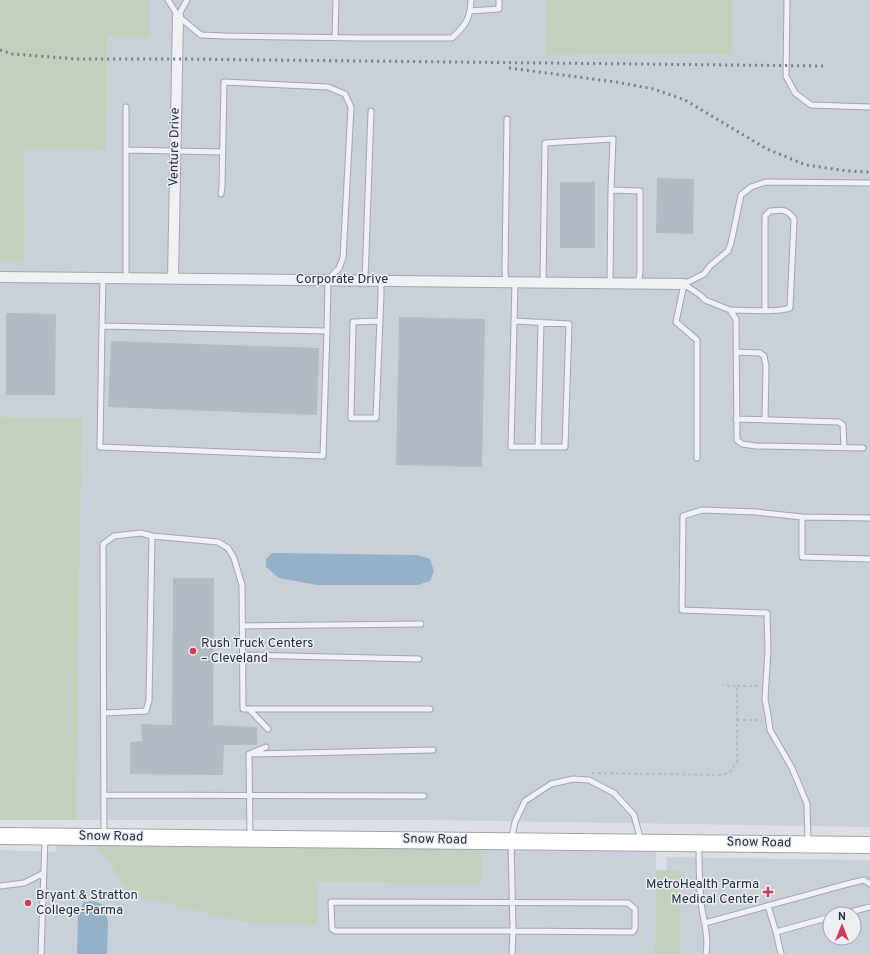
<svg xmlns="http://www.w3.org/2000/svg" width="870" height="954" viewBox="0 0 870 954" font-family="Overpass,sans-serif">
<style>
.built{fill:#c9d0d8;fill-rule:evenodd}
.green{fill:#c3d0bc}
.water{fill:#95b1c8}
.building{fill:#b3bac3}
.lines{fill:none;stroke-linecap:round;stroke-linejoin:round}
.lane-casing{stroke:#a1a7b0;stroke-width:7}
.street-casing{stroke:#a1a7b0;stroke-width:12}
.primary-casing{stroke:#9ba6b2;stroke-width:18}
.path{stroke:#b6bbc1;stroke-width:2;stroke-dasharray:3 3;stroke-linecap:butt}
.lane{stroke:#eef1f5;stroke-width:5}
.street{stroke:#eef1f5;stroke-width:10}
.primary{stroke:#fff;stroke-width:16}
.rail{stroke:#758190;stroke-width:3;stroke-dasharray:2 4;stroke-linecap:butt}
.poi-dot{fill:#d13b5c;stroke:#ebeff4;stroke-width:1.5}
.labels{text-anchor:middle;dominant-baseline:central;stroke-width:3;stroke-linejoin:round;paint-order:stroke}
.street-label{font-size:13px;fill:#252f3d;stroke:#ebeff4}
.poi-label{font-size:13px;fill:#252f3d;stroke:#ebeff4;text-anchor:start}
</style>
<rect width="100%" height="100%" fill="#dbe0e6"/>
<path class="built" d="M149,0H546L545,55L731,54L732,0H870V827L435,820H76L82,418L0,417V261L25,260L24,148L106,150L107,37L149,38Z
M56,845L656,849L655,949L654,954H0V850L56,852Z
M667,857L870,860V954H665ZM830,914H854V938H830Z"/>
<path class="green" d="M0,0H149V38L107,37L106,150L24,148L25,261H0Z
M546,0H732V54L545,55Z
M0,417L82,418L76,820H0Z
M96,845L481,848V883L317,882V924L247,923L132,895Z
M656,870H681L680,954H654L655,949Z"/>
<path class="water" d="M272,553L416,555L430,559L434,571L430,581L418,585H317L279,578L266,567V559Z
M94,901L103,905L108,922L107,954H77L78,913L84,902Z"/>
<path class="building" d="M657,178L694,179L693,234L656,233Z
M560,182H595V248H560Z
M6,313L56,314L55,395H6Z
M399,317L485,319L482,467L396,465Z
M111,341L319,348L317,415L108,407Z
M173,578H214L213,725L257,727V745H224L223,775L130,774V742L142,741L141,724L172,725Z"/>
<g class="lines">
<defs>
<path id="lane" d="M168,0L178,16L201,35L225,36L363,38H452C466,25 470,19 471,0
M787,0L786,76L795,93L811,105L870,107
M470,11L499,9V0
M178,16L187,0
M335,37L336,0
M126,150L223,152
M103,278L102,326L327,331L328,280L339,268L343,258L351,107L345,94L328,87L224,82L222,187L221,194
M126,278V107
M365,281L371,111
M506,282L505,271L507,119
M543,283L545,143L613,139L611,190
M610,283L611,190L640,191V272L638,284
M684,284L700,295L705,300L730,310L736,319L737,440L742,444L756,446L863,448
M684,284L704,274L710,266L728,251L731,243L741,195L751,187L766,182L870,183
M684,284L676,322L697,340V458
M730,310C745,310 778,313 790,308L794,219C787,208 781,210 770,211L765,216V310
M380,321L353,322L351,418H376L381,294V281
M515,321L569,324L565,447H511L515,282
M102,326L100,447L323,456L327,331
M736,352L760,353L764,356L766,366L765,420
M736,419L839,422L843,425L844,447
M538,447L541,322
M802,517V557L870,559
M242,626L421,624
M242,655L419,659
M249,709L268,729
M104,713L146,711L149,700L152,536
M249,754L433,750
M104,795L424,796
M104,836L103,544L114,536L141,533L152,536L218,542L228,548L234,558L242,585L243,709H430
M250,837L249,754L266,747
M808,843L807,804L792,768L770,730L768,715L765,699L768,650L767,613L682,610L683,516L702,510L756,512L802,517L870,518
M699,846C699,864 699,883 701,902C703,920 709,935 706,954
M0,886L24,883L44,873
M768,906L776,932
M843,914L870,907
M705,923L851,883L864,880L870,884
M41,954L45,839
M512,954L513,931L633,932L635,928V909L628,903L331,902L332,929L335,931H513L511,841L515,822L525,801L551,784L573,779L589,780L614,793L634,815L641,841
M781,954L776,932L830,917"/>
<path id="street" d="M0,277L684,284
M173,279L178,16"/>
<path id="primary" d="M0,836L870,845"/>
</defs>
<use href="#lane" class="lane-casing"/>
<use href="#street" class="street-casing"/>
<use href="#primary" class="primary-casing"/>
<path class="path" d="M737,686H760
M737,720H762
M592,773L723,775L731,771L737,762V686L723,685"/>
<use href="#lane" class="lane"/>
<use href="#street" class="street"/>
<use href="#primary" class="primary"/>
<path class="rail" d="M0,50L12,54L77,59H177L823,66
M509,68L616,82L654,89L685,100L767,149L806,165L848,171L870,172"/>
</g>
<g class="poi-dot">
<circle cx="193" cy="651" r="4"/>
<path d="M766 886h4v4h4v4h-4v4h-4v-4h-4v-4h4z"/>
<circle cx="28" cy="903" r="4"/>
</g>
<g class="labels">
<g class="street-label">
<text transform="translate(175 147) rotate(-89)">Venture Drive</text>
<text x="342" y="280">Corporate Drive</text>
<text transform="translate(111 837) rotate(1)">Snow Road</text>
<text transform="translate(435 840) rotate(1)">Snow Road</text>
<text transform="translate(759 843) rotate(1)">Snow Road</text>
</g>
<g class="poi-label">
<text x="201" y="644">Rush Truck Centers<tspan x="201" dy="15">– Cleveland</tspan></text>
<text x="759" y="885" text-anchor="end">MetroHealth Parma<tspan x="759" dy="15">Medical Center</tspan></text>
<text x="36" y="896">Bryant &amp; Stratton<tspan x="36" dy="15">College-Parma</tspan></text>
</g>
</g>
<g transform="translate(842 926)"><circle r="19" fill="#ebeff4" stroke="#9ca2ab"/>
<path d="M0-3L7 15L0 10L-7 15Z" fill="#d13b5c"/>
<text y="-6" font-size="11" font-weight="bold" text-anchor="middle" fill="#252f3d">N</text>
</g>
</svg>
